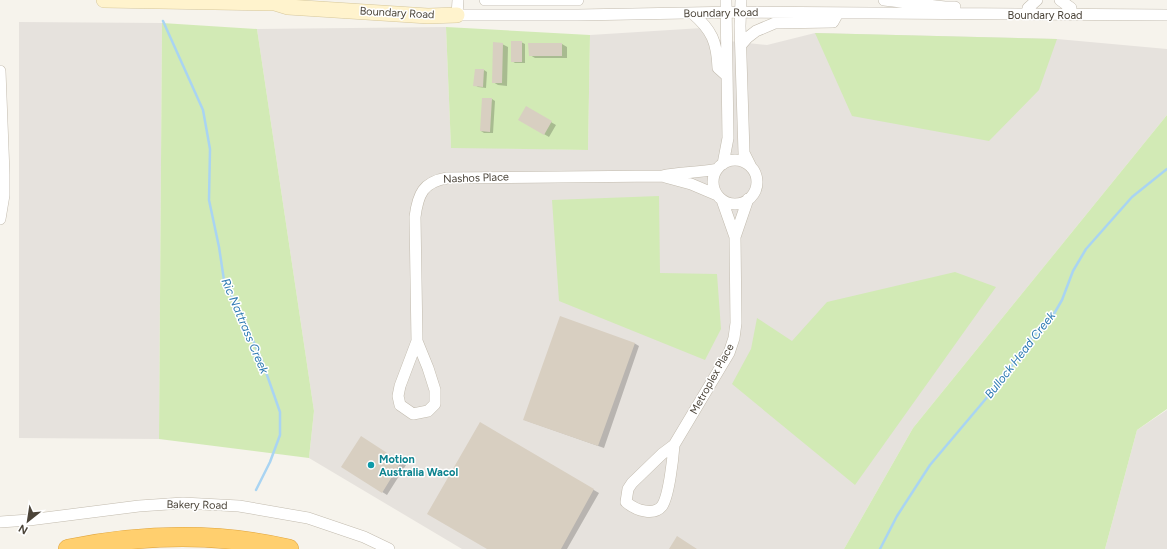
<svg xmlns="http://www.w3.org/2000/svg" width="1167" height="549" viewBox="0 0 1167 549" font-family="Figtree,sans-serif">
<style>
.industrial{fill:#e6e2dd}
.green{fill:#d2eab5}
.shadow{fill:#0003}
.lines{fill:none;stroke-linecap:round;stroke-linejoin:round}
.stream{stroke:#a9d4f2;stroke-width:2.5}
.building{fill:#d8cfc1}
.street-casing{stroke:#c2bbae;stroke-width:12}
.secondary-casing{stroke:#d6c79b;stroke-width:16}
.highway-casing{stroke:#e0a43c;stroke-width:20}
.street{stroke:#fff;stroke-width:11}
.secondary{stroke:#fff3cd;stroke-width:15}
.highway{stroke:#ffcf6e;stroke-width:19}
.culture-dot{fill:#0f9aa8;stroke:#fff;stroke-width:1.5}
.labels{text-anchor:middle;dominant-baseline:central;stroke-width:3;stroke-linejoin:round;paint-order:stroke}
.street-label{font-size:11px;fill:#4b4439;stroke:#fff}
.culture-label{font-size:11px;font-weight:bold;fill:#0d838f;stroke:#fff;text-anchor:start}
.water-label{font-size:12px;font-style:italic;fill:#2e7ab2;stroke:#fff}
</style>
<rect width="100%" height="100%" fill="#f6f3ec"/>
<path class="industrial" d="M19,22L162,23L159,439L19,438Z
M446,27L451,147L588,150L590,35L702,28L709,39L767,45L815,33L1057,39L1167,49V115L913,428L844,549H462L309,458L314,411L257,29Z
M1167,410V549H1105L1137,430Z"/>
<path class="green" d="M162,23L257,29L314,411L309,458L159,439Z
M446,27L590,35L588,150L451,148Z
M815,33L1057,39L1039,90L989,141L852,116Z
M1167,115V409L1137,430L1105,549H844L913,428Z
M659,196L660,273L717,274L721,329L705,360L559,301L552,200Z
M955,272L996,287L855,485L732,384L751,349L757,318L792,341L827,302Z"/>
<path class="shadow" d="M521,42L525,44V63H515L512,61Z
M502,44L508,47L507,86L498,85L493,82Z
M529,44H562L567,47V58H535L530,55Z
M484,70L487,72L486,88L478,87L475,85Z
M492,99L495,101L493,133H484L481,131Z
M527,108L556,125L549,137L520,120Z
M634,343L639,346L604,448L530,422L525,420Z
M480,424L599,493L567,549H489Z
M361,438L406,465L387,495L343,467Z"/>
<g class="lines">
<path class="stream" d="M163,21L203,110L210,149L209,200L219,247L224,280L240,312L261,358L280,412V435L270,462L256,490
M880,549L897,516L930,465L1000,382L1034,335L1051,319L1062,300L1073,271L1086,249L1132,197L1167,169"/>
</g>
<path class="building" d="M511,41H522V62H511Z
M493,42L503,43L502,83H492Z
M528,43H562V56H529Z
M475,69H484L483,87L473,86Z
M482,98H492L490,132L480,131Z
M526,106L552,121L544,135L518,120Z
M560,316L635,343L598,446L523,420Z
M480,422L594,489L561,549H487L427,514Z
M361,436L401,462L382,493L341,467Z
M677,536L697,549H669Z"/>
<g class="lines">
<defs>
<path id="street" d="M458,0L457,15H578L740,12L1167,15
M485,0H578
M741,0L740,26L744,153L751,167
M884,0L945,7H955
M1060,0L1071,8
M1028,8L1037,0
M692,13C712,30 717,42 718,68L727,76
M741,45L747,38L756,31L775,23L833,22L838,13
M0,71L4,174V195L0,219
M713 182a22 22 0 1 1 44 0a22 22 0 1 1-44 0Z
M723,164L728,138L726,0
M665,177L691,184L717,195
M735,237L748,199
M417,341L428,368L435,390V404L428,411L413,414L400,405L398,396L400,386L417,341L415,217C418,194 423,182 447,178L662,176C680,172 699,173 717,169
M674,445C673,458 669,496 662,506C658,511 651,512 645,511C637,510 632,507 626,502L628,489L632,483L662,454L674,445L729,353L734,338L736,323L735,237L722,200
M0,522L29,520L139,506L183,503L239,506L308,518L364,537L389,549"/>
<path id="secondary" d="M104,0L275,3L288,7L428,16L457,15"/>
<path id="highway" d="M68,549C142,534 216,532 289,549"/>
</defs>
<use href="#street" class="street-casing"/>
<use href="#secondary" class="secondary-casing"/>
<use href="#highway" class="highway-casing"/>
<use href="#street" class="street"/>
<use href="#secondary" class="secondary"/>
<use href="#highway" class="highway"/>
</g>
<circle class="culture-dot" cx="371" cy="465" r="4"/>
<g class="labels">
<g class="street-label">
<text transform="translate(397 13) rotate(3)">Boundary Road</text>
<text transform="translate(721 13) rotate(-1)">Boundary Road</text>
<text x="1045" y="15">Boundary Road</text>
<text transform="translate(476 178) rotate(-2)">Nashos Place</text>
<text transform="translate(712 379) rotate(-61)">Metroplex Place</text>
<text transform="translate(197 505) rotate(1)">Bakery Road</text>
</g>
<g class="culture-label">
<text x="379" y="459">Motion<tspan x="379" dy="13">Australia Wacol</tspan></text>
</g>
<g class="water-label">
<text transform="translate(245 326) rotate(67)">Ric Nattrass Creek</text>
<text transform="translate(1020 355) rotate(-52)">Bullock Head Creek</text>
</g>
</g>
<g transform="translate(28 521) rotate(210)" stroke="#ffffff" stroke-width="3" paint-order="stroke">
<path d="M0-3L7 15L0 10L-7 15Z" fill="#4b4439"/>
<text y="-6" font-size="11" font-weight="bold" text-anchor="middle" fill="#4b4439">N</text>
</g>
</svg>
